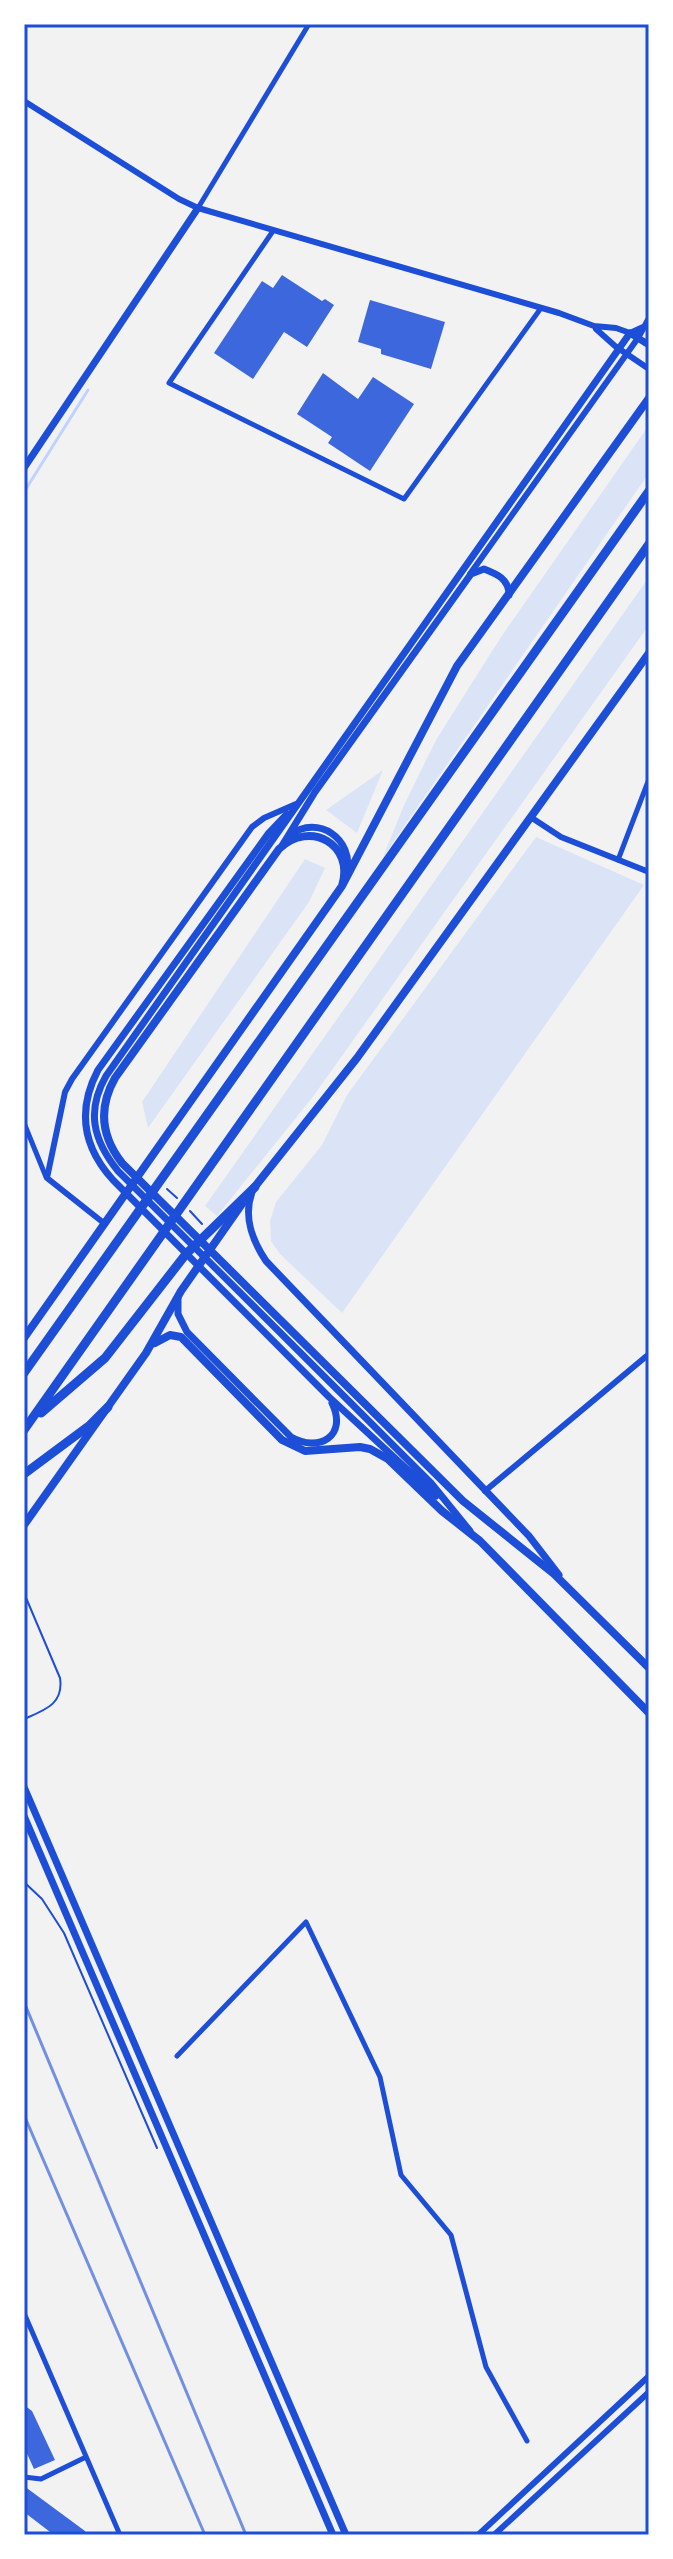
<svg xmlns="http://www.w3.org/2000/svg" width="673" height="2559" viewBox="0 0 673 2559" font-family="Cabin,sans-serif">
<style>
.green{fill:#dbe4f7}
.lines{fill:none;stroke-linecap:round;stroke-linejoin:round}
.stream{stroke:#bfd3fe;stroke-width:3}
.building{fill:#3d67dc}
.path{stroke:#1d4ed8;stroke-width:2}
.minor{stroke:#1d4ed8;stroke-width:5}
.tertiary{stroke:#1d4ed8;stroke-width:6}
.secondary{stroke:#1d4ed8;stroke-width:7}
.primary{stroke:#1d4ed8;stroke-width:8}
.motorway{stroke:#1d4ed8;stroke-width:9}
.rail{stroke:#7290e2;stroke-width:3}
.neatline{fill:none;stroke:#1d4ed8;stroke-width:3}
</style>
<rect width="100%" height="100%" fill="#f2f2f2"/>
<path class="green" d="M649,425V473L383,857L404,805L436,740L501,637Z
M649,577V625L312,1098L217,1216L205,1206Z
M383,770L357,833L326,810Z
M536,837L644,885L342,1313L280,1254L271,1241L270,1221L276,1202L322,1145L347,1095Z
M305,859L325,868L309,902L148,1128L142,1102Z"/>
<g class="lines">
<path class="stream" d="M24,492L88,390"/>
</g>
<path class="building" d="M282,275L322,301L325,299L334,305L307,347L284,332L253,379L214,353L262,281L273,288Z
M370,300L445,322L431,369L381,354V349L358,342Z
M323,373L358,399L373,377L414,404L370,471L328,443L332,437L297,414Z
M24,2405L32,2411L55,2460L34,2469L24,2447Z
M24,2486L85,2531L86,2535H54L24,2512Z"/>
<g class="lines">
<path class="path" d="M167,1189L177,1198
M190,1211L202,1224
M24,1593L60,1678C64,1704 45,1710 24,1719
M24,1882L42,1899L64,1933L157,2148"/>
<path class="minor" d="M198,208L309,24
M273,231L169,383L404,499L541,308
M618,860L649,779
M24,1123L46,1177
M177,2056L306,1922L380,2077L401,2175L451,2235L486,2367L527,2441
M24,2313L120,2535
M24,2477L41,2479L86,2457"/>
<path class="tertiary" d="M24,101L179,199L198,208L559,313L594,326L616,328L630,333L643,327
M596,329L615,346L649,369
M470,574L638,338L649,318
M532,818L561,837L649,872
M105,1224L47,1178L65,1092L72,1079L252,827L264,818L296,804
M485,1491L649,1354
M478,2535L649,2376
M494,2535L649,2392"/>
<path class="secondary" d="M24,468L198,208
M287,814L268,834L98,1070C77,1110 83,1147 113,1180L329,1397L436,1496
M290,835C318,814 354,839 347,873
M283,844L315,792L471,574L484,569C497,574 509,579 509,595
M252,1192C243,1217 252,1240 266,1261L529,1536L559,1575
M178,1298V1314L187,1332L291,1437C319,1453 348,1436 332,1403
M470,1531L431,1483L118,1171C93,1140 86,1111 106,1076L630,333L649,345
M24,1787L346,2535
M24,1816L333,2535"/>
<path class="primary" d="M342,886C355,845 310,819 279,849L115,1078C98,1108 101,1136 122,1163L463,1501L554,1574L649,1668
M253,1189L357,1058L649,653
M24,1338L342,886L457,666L649,398
M155,1343L170,1335L181,1337L282,1440L305,1451L360,1447L370,1449L388,1459L442,1511L480,1541L649,1713
M24,1525L146,1353L181,1291L242,1204"/>
<path class="motorway" d="M24,1373L649,491
M41,1413L105,1358L186,1254L255,1187
M24,1430L649,544
M24,1474L90,1425L108,1407"/>
<path class="rail" d="M24,2002L246,2535
M24,2115L205,2535"/>
</g>
<rect width="673" height="2559" fill="none" stroke="#ffffff" stroke-width="52"/>
<rect x="26" y="26" width="621" height="2507" class="neatline"/>
</svg>
